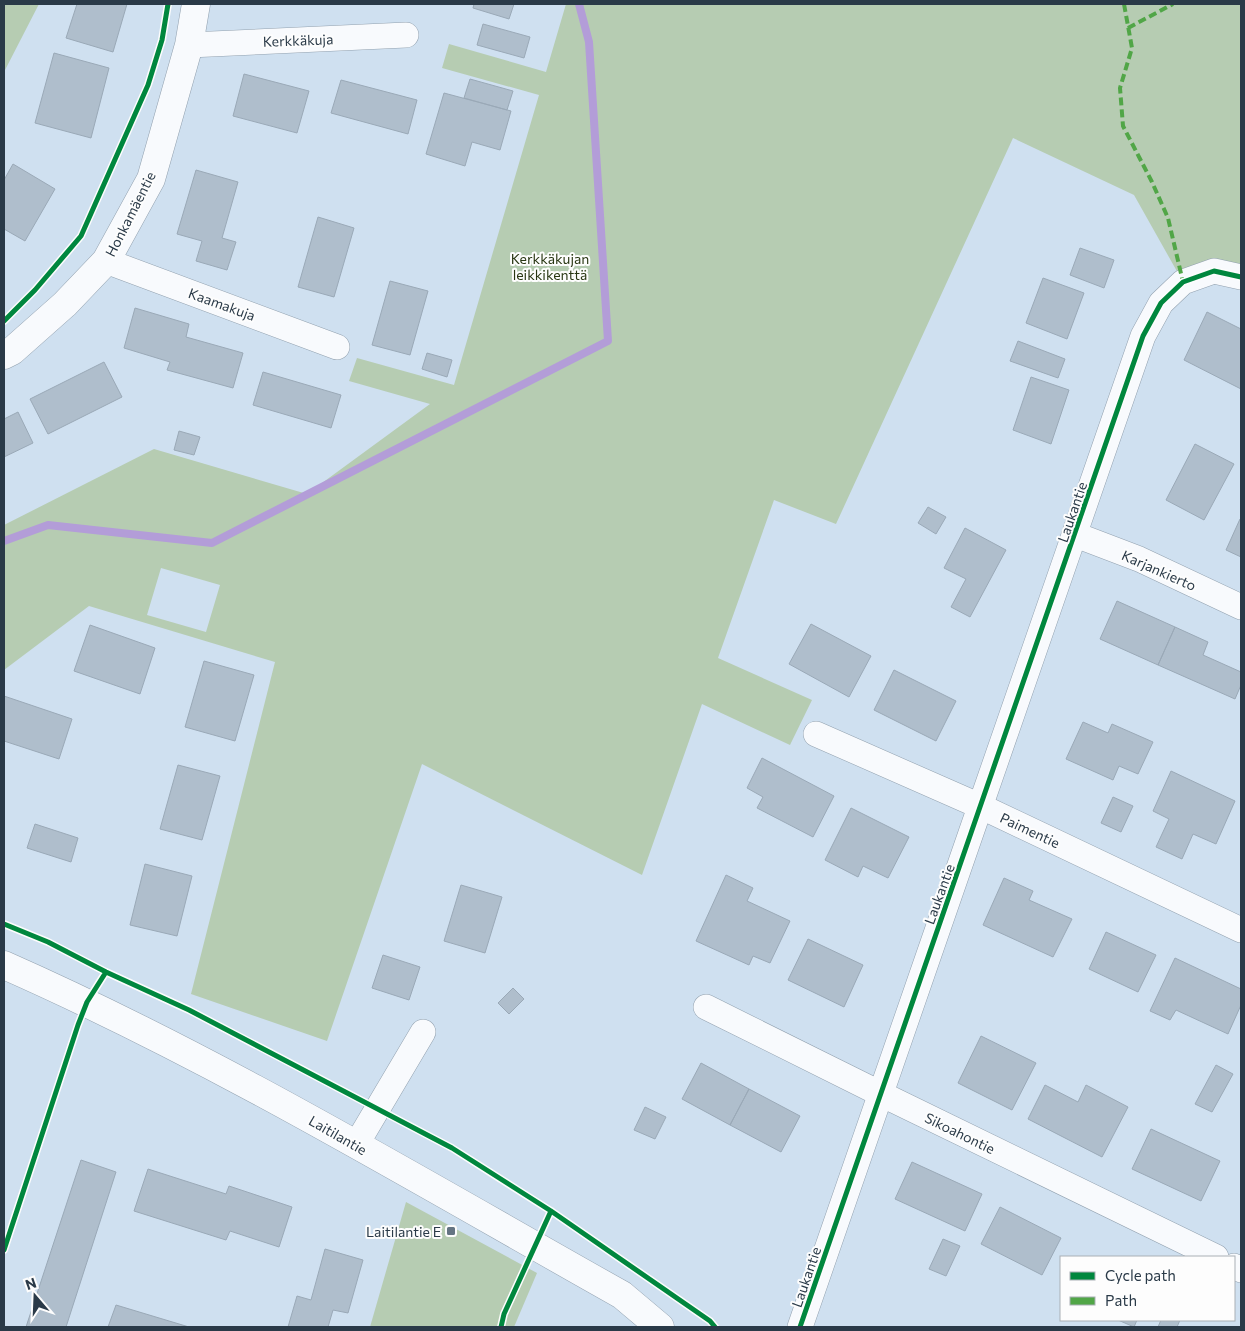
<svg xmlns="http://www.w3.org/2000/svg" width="1245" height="1331" viewBox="0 0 1245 1331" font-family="Commissioner,sans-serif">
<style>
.green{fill:#b6ccb2;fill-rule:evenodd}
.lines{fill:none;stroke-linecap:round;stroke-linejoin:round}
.stream{stroke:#b39dd8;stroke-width:8}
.building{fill:#afbecc;stroke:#9aa9b7}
.street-casing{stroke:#92a1af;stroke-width:26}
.secondary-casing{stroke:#92a1af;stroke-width:29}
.street{stroke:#f8fafd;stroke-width:25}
.secondary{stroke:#f8fafd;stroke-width:28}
.quiet{stroke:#51a647;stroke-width:4;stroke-dasharray:8 4;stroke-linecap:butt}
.cycleway-casing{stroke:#fdfdfd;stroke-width:8}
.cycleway{stroke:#00873e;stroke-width:5}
.poi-dot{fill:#647483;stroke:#fdfdfd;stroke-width:2}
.labels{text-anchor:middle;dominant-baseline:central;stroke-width:4;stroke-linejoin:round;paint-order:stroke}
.street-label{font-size:14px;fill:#2a3a48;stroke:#fdfdfd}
.park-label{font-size:14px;fill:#293713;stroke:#fdfdfd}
.poi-label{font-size:14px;fill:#2a3a48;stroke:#fdfdfd;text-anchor:end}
</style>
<rect width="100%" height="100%" fill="#cfe0f0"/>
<path class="green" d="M4,4H39L4,72Z
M566,4H1241V277L1183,282L1134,195L1013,138L836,524L774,500L718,658L812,700L790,745L702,704L642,875L422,764L327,1041L191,994L275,662L89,606L4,670V525L154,449L307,494L430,404L349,381L357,358L454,385L539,95L442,68L449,44L546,72ZM161,568L220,585L206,632L147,615Z
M406,1202L537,1273L514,1327H370Z"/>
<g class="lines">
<path class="stream" d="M4,541L48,525L212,543L608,341L589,42L579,4"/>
</g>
<path class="building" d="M77,4H127L113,52L66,38Z
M474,4H514L509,19L473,8Z
M483,24L530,37L524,58L477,45Z
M54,53L109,68L91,138L35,123Z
M244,74L309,91L297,133L233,116Z
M470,79L513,91L507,110L464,98Z
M341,80L417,100L408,134L331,113Z
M444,93L511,111L500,150L472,142L465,166L426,154Z
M13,164L55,189L25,241L4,229V180Z
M196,170L238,182L222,238L236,242L227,270L196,261L202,241L177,234Z
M318,217L354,228L334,297L298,287Z
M1080,248L1114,260L1104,288L1070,275Z
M1043,278L1084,293L1067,339L1026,323Z
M390,281L428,291L410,355L372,345Z
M135,308L189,324L186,337L243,353L233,388L167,370L170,362L124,348Z
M1207,312L1241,329V389L1184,360Z
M1018,341L1065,359L1058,378L1010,361Z
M427,353L452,360L447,377L422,369Z
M104,362L122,397L48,434L30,399Z
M263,372L341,395L331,428L253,405Z
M1031,377L1069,390L1051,444L1013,430Z
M18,412L33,443L4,457V419Z
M179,431L200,437L194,455L174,450Z
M1195,444L1234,464L1204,520L1166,500Z
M928,507L946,517L936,534L918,523Z
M1240,519H1241V557L1226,550Z
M965,528L1006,550L970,617L951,607L966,579L944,568Z
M1117,601L1175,627L1158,665L1100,639Z
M811,624L871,656L849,697L789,664Z
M90,625L155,648L140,694L74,671Z
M1175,627L1208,642L1203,655L1241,672V685L1235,699L1158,665Z
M204,661L254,675L235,741L185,727Z
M894,670L956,701L936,741L874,710Z
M4,696L72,719L59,759L4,741Z
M1083,722L1108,733L1112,724L1153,742L1138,774L1119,766L1113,780L1066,759Z
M762,758L834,796L813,837L757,808L763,797L747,788Z
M178,765L220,776L202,840L160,829Z
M1171,771L1235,801L1216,844L1193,834L1182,859L1156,847L1169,819L1153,811Z
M1113,797L1133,806L1121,832L1101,823Z
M851,808L909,837L888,878L863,866L858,877L825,860Z
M35,824L78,838L71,862L27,848Z
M145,864L192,876L177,936L130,925Z
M726,875L753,888L747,901L790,921L770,963L753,956L749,965L696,941Z
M1004,878L1033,891L1029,900L1072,919L1053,957L983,925Z
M461,885L502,897L485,953L444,941Z
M1106,932L1156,955L1138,992L1089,969Z
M808,939L863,965L844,1007L788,980Z
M383,955L420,967L409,1000L372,988Z
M1175,958L1241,989V1005L1228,1034L1176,1010L1170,1020L1150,1011Z
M513,988L524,999L509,1014L498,1003Z
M981,1036L1036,1063L1012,1110L958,1083Z
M701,1063L749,1089L730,1125L682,1099Z
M1216,1065L1233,1074L1212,1112L1195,1104Z
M1045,1085L1078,1102L1086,1085L1128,1107L1102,1157L1028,1119Z
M749,1089L800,1116L781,1152L730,1125Z
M645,1107L666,1117L655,1139L634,1130Z
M1151,1129L1220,1161L1201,1201L1132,1169Z
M81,1160L116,1172L66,1327H26Z
M912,1162L982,1194L965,1231L895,1199Z
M148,1169L226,1194L229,1186L292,1207L279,1247L230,1231L226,1240L134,1211Z
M1000,1207L1061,1238L1042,1275L981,1244Z
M943,1239L960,1246L946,1276L929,1269Z
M325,1249L363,1260L348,1313L333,1310L328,1327H288L297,1296L311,1300Z
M116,1305L189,1327H108Z
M1118,1320H1137L1134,1327Z
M1161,1320H1180L1177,1327H1158Z"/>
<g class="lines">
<defs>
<path id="street" d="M189,45L406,35
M106,261L337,347
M1076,535L1139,559L1241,607
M816,734L982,807L1241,930
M706,1007L879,1093L1216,1257
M356,1145L423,1032
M1234,1266L1241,1270
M800,1327C912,996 1031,667 1143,336L1161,303L1183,282L1214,271L1241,277"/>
<path id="secondary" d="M4,355L12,351L65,304L106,261L151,179L189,45L196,4
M4,965C217,1059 419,1181 622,1295L660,1327"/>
</defs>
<use href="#street" class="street-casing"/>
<use href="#secondary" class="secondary-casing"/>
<use href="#street" class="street"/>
<use href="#secondary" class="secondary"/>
<path class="quiet" d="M1124,4L1132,48L1120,88L1123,126L1152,182L1168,218L1183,282
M1128,28L1173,4"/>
<defs>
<path id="cycleway" d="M4,321L35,290L81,236L148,85L162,40L168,4
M4,924L48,942L106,972L189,1010L452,1148L551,1211L710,1321L715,1327
M4,1250L78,1025L87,1002L106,972
M501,1327L504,1314L551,1211
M800,1327C912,996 1031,667 1143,336L1161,303L1183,282L1214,271L1241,277"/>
</defs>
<use href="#cycleway" class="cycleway-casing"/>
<use href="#cycleway" class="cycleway"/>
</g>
<rect class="poi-dot" x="446" y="1226" width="10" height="10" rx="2.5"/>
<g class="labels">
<g class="street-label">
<text transform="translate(298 40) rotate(-2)">Kerkkäkuja</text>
<text transform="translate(130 214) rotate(-63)">Honkamäentie</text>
<text transform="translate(222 304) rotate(20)">Kaamakuja</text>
<text transform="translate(1072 512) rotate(-71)">Laukantie</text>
<text transform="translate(1159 570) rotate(24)">Karjankierto</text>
<text transform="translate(1030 830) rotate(25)">Paimentie</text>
<text transform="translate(939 894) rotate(-70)">Laukantie</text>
<text transform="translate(960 1133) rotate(26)">Sikoahontie</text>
<text transform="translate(338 1135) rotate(30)">Laitilantie</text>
<text transform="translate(806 1277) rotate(-71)">Laukantie</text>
</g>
<g class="park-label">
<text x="550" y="258">Kerkkäkujan<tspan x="550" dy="16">leikkikenttä</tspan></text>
</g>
<g class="poi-label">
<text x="441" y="1231">Laitilantie E</text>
</g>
</g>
<rect width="1245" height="1331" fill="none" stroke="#2a3a48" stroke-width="10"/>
<rect x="1060" y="1256" width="175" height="65" fill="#fdfdfd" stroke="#a9afb5"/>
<rect x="1070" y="1272" width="25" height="8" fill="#00873e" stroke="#a9afb5"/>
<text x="1105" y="1281" font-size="15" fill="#2a3a48">Cycle path</text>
<rect x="1070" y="1297" width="25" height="8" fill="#51a647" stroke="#a9afb5"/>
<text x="1105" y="1306" font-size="15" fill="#2a3a48">Path</text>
<g transform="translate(35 1296) rotate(341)" stroke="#fdfdfd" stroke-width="4" paint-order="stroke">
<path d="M0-4L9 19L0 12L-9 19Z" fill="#2a3a48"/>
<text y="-8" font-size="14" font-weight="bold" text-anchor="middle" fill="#2a3a48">N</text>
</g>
</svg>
